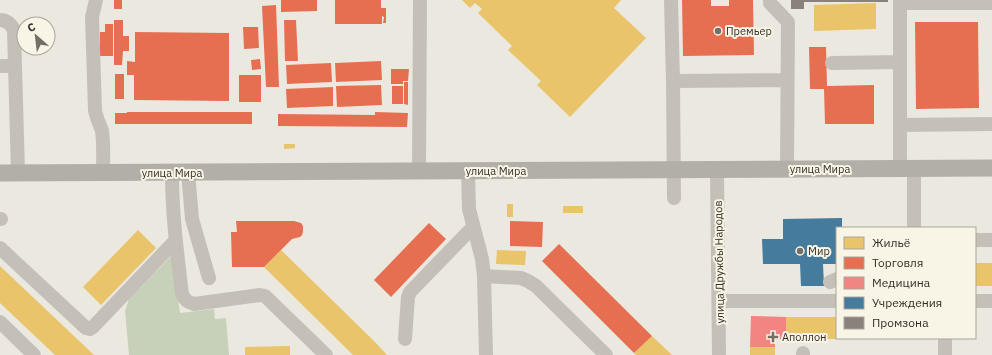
<svg xmlns="http://www.w3.org/2000/svg" width="992" height="355" viewBox="0 0 992 355" font-family="'IBM Plex Sans',sans-serif">
<style>
.green{fill:#c7d1ba}
.homes{fill:#e9c46a}
.shops{fill:#e76f51}
.health{fill:#f28482}
.public{fill:#457b9d}
.industry{fill:#8a817c}
.lines{fill:none;stroke-linecap:round;stroke-linejoin:round}
.minor{stroke:#c4c0b8;stroke-width:14}
.major{stroke:#b2afa8;stroke-width:17}
.poi-dot{fill:#746f67;stroke:#f8f4e6;stroke-width:1.5}
.labels{text-anchor:middle;dominant-baseline:central;stroke-width:4;stroke-linejoin:round;paint-order:stroke}
.poi-label{font-size:11px;fill:#342e27;stroke:#f8f4e6;text-anchor:start}
.street-label{font-size:11px;fill:#342e27;stroke:#f8f4e6}
</style>
<rect width="100%" height="100%" fill="#ebe8df"/>
<path class="green" d="M172,255L180,313L214,309L215,319L226,318L229,355H129L125,311L129,299Z"/>
<path class="homes" d="M462,0H621L614,8L646,38L570,117L537,85L541,81L508,50L512,46L478,13L482,9L475,3L470,8Z
M876,3V29L814,31V5Z
M284,144H295V148L284,149Z
M507,204H513V217H507Z
M563,206H583V213H563Z
M138,230L156,248L101,305L83,287Z
M281,250L375,342L387,355H353L264,267Z
M497,250L526,251L525,265L496,264Z
M975,263H992V286H975Z
M0,266L94,355H55L0,303Z
M786,317H837V339H786Z
M652,336L672,355H636L634,353Z
M885,338H932V339H885Z
M290,346V355H245V347Z
M750,347H775V355H750Z"/>
<path class="shops" d="M114,0H122V9H114Z
M281,0H317V11L281,12Z
M335,0H381V8H386V23H383L384,17L382,16V24H335Z
M682,0H711V6H729V0H753L754,55L683,56Z
M276,5L279,87H266L262,6Z
M114,20H123V36H129V51H123L122,65H114Z
M284,20H296L298,61H285Z
M915,22H978L979,108L916,109Z
M105,24H113V56H100V32H105Z
M243,27H258L259,48L244,49Z
M135,32L229,33V101L134,100V75H127V61L135,62Z
M809,47H826L827,86L874,85V124H825L824,89H810Z
M260,59L261,69L252,70L251,60Z
M381,61L382,80L336,82L335,63Z
M331,63L332,82L287,84L286,65Z
M391,69H409L408,81H403V84H391Z
M115,74H124V99H115Z
M239,75H261V102H239Z
M404,82H408V105L404,104Z
M381,85L382,105L337,107L336,86Z
M392,86H403V104H392Z
M333,87V106L287,108L286,89Z
M127,112H252V124H115V113H127Z
M375,112L408,113L407,127L278,126V114L375,115Z
M236,221H294L301,223L303,226V232L302,235L300,237L292,239L264,267H232L231,232H237Z
M510,221L543,222L542,247L510,246Z
M429,223L446,239L391,297L374,280Z
M559,244L652,336L634,353L542,261Z"/>
<path class="health" d="M751,316L786,317V339L775,340V347H750Z"/>
<path class="public" d="M842,218V228H837V264H823L824,286H801L800,264H763L762,239H783V219Z"/>
<path class="industry" d="M791,0H888V2H804V9H791Z"/>
<g class="lines">
<path class="minor" d="M96,0L92,17L95,110C96,118 100,124 102,131C104,145 103,160 103,173
M671,0L673,81L674,198
M770,0V3L788,22L787,169
M900,0V3H992
M0,20C7,20 11,24 14,30L18,173
M832,63L900,62
M0,66H15
M673,81L787,80
M900,125L992,124
M900,168V3
M717,169L719,355
M419,171L420,0
M468,171L469,209L482,259L484,276L521,278L528,281L536,286L606,355
M188,172L192,219L209,278
M172,173C172,213 177,253 182,294C185,300 187,302 194,304L260,295L265,296L326,355
M0,219H1
M914,228V168
M975,240H992
M0,248L86,328L90,329L93,327L175,241
M484,276L486,355
M830,282L837,279
M719,301H837
M975,301H992
M0,322L34,355
M945,338V355
M405,339L408,297L410,292L473,227
M803,353V355"/>
<path class="major" d="M0,173L992,168"/>
</g>
<g class="poi-dot">
<circle cx="718" cy="31" r="4"/>
<circle cx="800" cy="251" r="4"/>
<path d="M771 331h4v4h4v4h-4v4h-4v-4h-4v-4h4z"/>
</g>
<g class="labels">
<g class="poi-label">
<text x="726" y="31">Премьер</text>
<text x="808" y="251">Мир</text>
<text x="782" y="337">Аполлон</text>
</g>
<g class="street-label">
<text x="820" y="169">улица Мира</text>
<text x="496" y="171">улица Мира</text>
<text x="172" y="173">улица Мира</text>
<text transform="translate(719 262) rotate(-91)">улица Дружбы Народов</text>
</g>
</g>
<rect x="836" y="227" width="140" height="112" fill="#f8f4e6" stroke="#aaa59a"/>
<rect x="844" y="237" width="20" height="12" fill="#e9c46a" stroke="#aaa59a"/>
<text x="872" y="247" font-size="12" fill="#342e27">Жильё</text>
<rect x="844" y="257" width="20" height="12" fill="#e76f51" stroke="#aaa59a"/>
<text x="872" y="267" font-size="12" fill="#342e27">Торговля</text>
<rect x="844" y="277" width="20" height="12" fill="#f28482" stroke="#aaa59a"/>
<text x="872" y="287" font-size="12" fill="#342e27">Медицина</text>
<rect x="844" y="297" width="20" height="12" fill="#457b9d" stroke="#aaa59a"/>
<text x="872" y="307" font-size="12" fill="#342e27">Учреждения</text>
<rect x="844" y="317" width="20" height="12" fill="#8a817c" stroke="#aaa59a"/>
<text x="872" y="327" font-size="12" fill="#342e27">Промзона</text>
<g transform="translate(36 36) rotate(332)"><circle r="19" fill="#f8f4e6" stroke="#aaa59a"/>
<path d="M0-3L7 15L0 10L-7 15Z" fill="#746f67"/>
<text y="-6" font-size="11" font-weight="bold" text-anchor="middle" fill="#342e27">С</text>
</g>
</svg>
